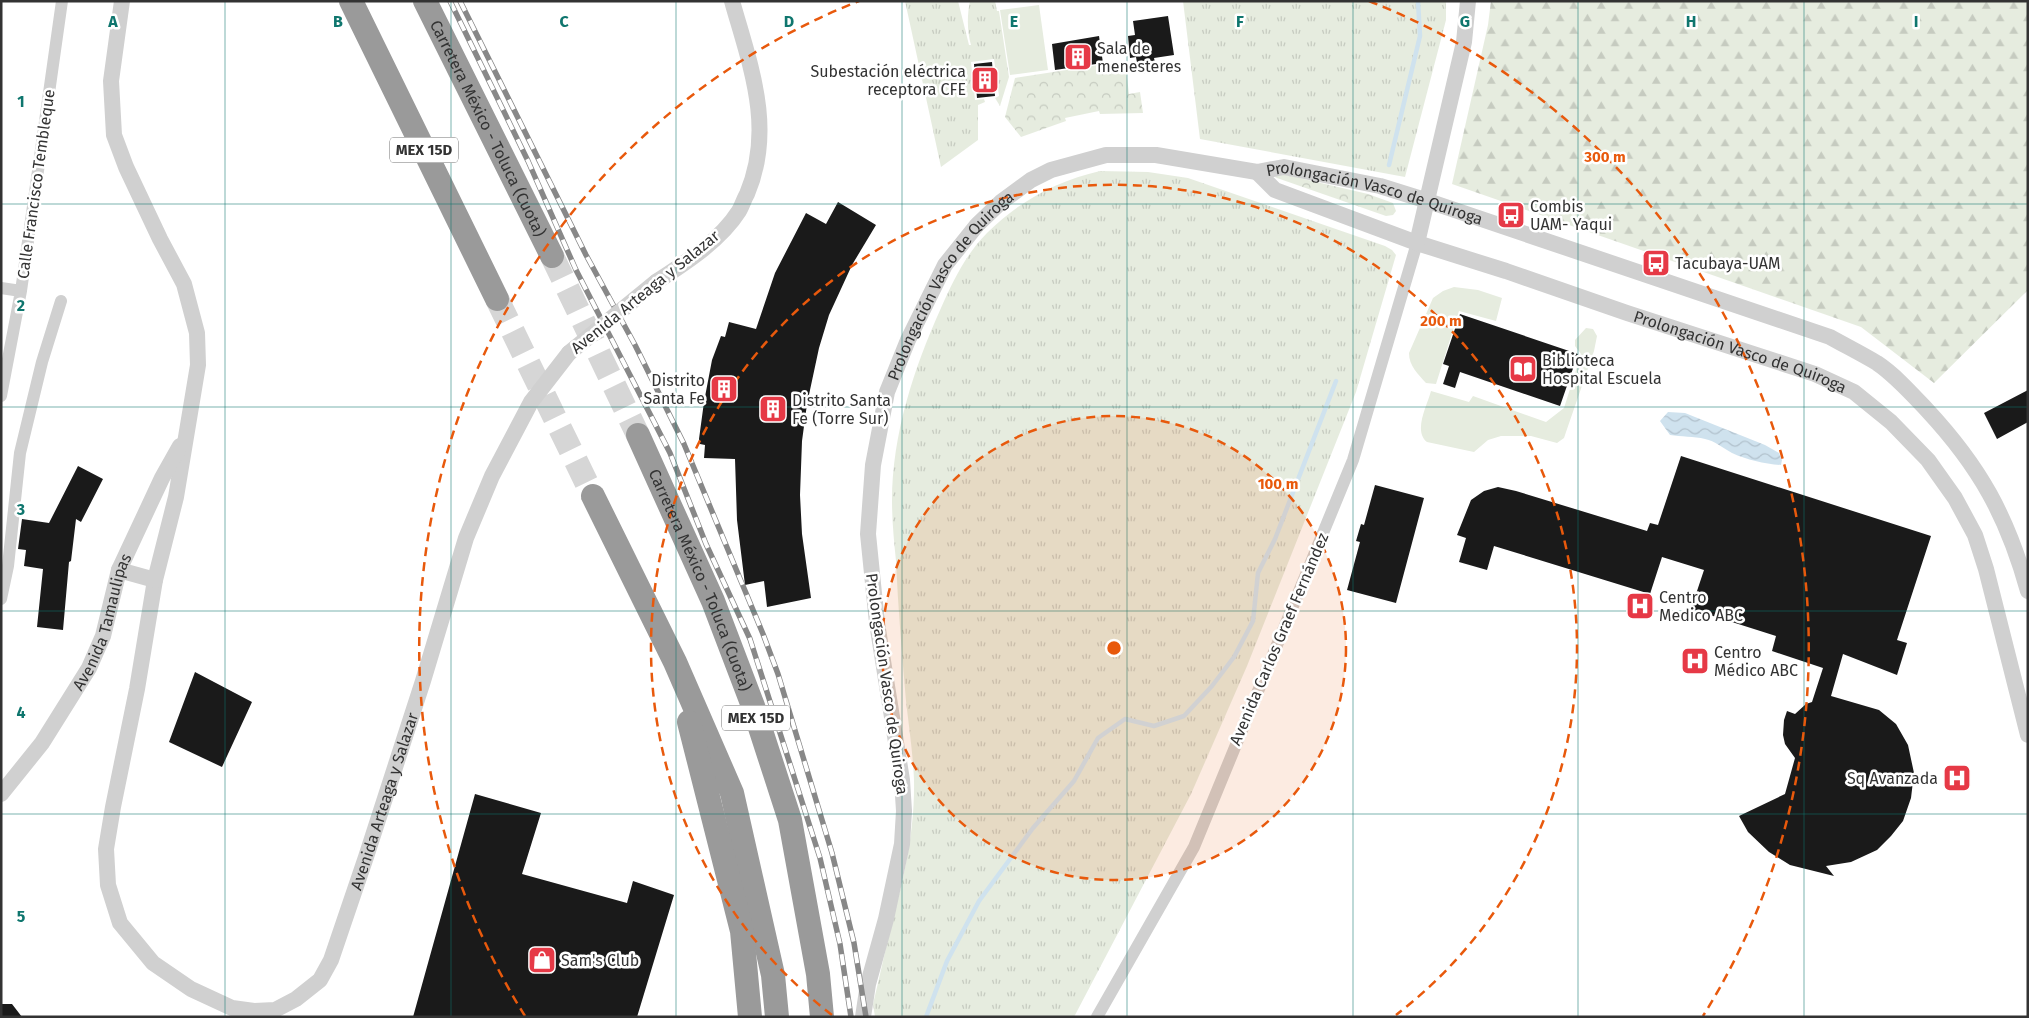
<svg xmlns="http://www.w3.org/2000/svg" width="2029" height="1018" viewBox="0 0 2029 1018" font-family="'Fira Sans',sans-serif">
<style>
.grass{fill:url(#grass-tufts)}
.forest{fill:url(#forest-firs)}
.park{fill:url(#park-crowns)}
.garden{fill:#e6ecdf}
.water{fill:url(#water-waves)}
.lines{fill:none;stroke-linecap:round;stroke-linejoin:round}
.stream{stroke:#cfe2ee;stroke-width:4.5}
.building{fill:#1a1a1a}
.motorway-tunnel{stroke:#d6d6d6;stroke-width:24;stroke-dasharray:24 12;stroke-linecap:butt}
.minor{stroke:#d0d0d0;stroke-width:12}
.tertiary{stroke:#d0d0d0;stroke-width:16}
.motorway{stroke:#9a9a9a;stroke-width:24}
.rail-casing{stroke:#888;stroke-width:5.5}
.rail{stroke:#fff;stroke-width:4;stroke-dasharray:11;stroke-linecap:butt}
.tertiary-bridge{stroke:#d0d0d0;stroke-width:16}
.grid{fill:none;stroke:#0f766e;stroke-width:1;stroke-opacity:0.55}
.ring{fill:none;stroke:#e8590c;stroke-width:2.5;stroke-dasharray:9 6}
.labels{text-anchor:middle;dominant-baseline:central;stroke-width:5;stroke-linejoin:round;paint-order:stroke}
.shield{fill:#fff;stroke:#707070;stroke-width:1}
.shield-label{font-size:15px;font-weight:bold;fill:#333}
.poi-label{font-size:16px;fill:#333;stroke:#fff;text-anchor:start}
.street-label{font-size:16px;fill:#333;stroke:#fff}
.grid-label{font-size:16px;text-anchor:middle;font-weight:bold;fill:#0f766e;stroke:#fff;stroke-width:5;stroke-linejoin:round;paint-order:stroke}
.centre{fill:#e8590c;stroke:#fff;stroke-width:2.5}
.ring-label{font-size:15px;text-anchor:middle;font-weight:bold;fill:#e8590c;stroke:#fff;stroke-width:5;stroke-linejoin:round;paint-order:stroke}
</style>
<defs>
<pattern id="grass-tufts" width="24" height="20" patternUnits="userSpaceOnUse" patternTransform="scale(1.25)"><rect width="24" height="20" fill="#e6ecdf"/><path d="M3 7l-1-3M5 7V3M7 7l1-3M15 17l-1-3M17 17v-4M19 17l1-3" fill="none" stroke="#c6cbc0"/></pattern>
<pattern id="forest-firs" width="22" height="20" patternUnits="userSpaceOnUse" patternTransform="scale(1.25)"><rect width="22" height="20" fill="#e6ecdf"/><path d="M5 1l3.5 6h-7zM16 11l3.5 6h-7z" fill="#c6cbc0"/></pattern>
<pattern id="park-crowns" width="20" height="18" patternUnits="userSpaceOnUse" patternTransform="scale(1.25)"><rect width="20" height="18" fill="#e6ecdf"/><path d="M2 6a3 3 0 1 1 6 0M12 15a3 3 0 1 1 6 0" fill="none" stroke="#c6cbc0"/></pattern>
<pattern id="water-waves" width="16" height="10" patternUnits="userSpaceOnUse" patternTransform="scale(1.25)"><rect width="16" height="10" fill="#cfe2ee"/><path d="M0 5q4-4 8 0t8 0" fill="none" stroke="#b2c2cd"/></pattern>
</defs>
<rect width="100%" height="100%" fill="#fff"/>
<path class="grass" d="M905,1H958L969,45H971C967,31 967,15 970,1H995L997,11H999L1009,77L1000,106L995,98L999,96L994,59L971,62L975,100L984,99L985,102L978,105V140L941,167Z
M1183,1H1446V20L1405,177L1200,139Z
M1100,171L1148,172L1188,178L1385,246L1392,250L1396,255L1356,392L1247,666L1191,794L1074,1017H875L873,1004C879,980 884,955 890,931C903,880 915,834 914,780C913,754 909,727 906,701C902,654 898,608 896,561C894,541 892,521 892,501C892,434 914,368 941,308C953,281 966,254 987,233C1019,201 1057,181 1100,171Z"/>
<path class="forest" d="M1491,1H2028V290L1934,383L1861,327L1452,184L1488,25Z"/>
<path class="park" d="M1125,61L1129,94L1140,92L1143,113L1100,114L1099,111L1065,118L1066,121L1021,137L1005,117L1015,78Z
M1278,173L1368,194L1393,203L1396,211L1393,215L1386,216L1277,178L1275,177Z"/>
<path class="garden" d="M1039,5L1048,70L1010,75L1000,10Z
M1454,287L1478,290L1502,298L1496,321L1459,311L1436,384L1426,383C1418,374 1409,366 1409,353L1433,298L1443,291Z
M1586,328L1593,329L1597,336L1594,351L1566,432L1564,438L1557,443L1531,436H1501L1488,440L1474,452L1427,442C1413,431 1427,406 1431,391L1469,402L1473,396L1546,422L1564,408L1581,354L1575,346V340Z"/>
<path class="water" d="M1668,412L1685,413L1765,445L1779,453L1782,460L1781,465C1765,464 1747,460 1732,453C1723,448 1715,441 1705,439C1694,436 1681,437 1670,435L1660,421Z"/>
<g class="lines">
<path class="stream" d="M1389,165L1420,36L1418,1
M926,1017L947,961L979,901L1033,828L1074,781L1098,738L1125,719L1154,726L1184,716L1212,686L1234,657L1253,621L1258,573L1275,539L1336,381"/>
</g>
<path class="building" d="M1168,16L1174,55L1154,58L1157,71L1139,74L1136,57L1130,58L1128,36L1135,35L1133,21Z
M1099,36L1103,63L1055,70L1052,44Z
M992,62L995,96L977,98L974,64Z
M838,202L876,225L852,265L829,315L819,348L807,404L802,441L800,495L802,534L811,598L767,607L764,581L745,585L737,520L735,459L704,458L705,445L700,444L699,439L704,402L712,360L721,336L725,337L729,322L756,329L775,273L806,213L826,224Z
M1460,314L1578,354L1560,406L1460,372L1455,388L1443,384L1449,366L1443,364Z
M2028,390V422L1997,439L1984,413Z
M1681,456L1931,536L1897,640L1907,643L1897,675L1843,654L1831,696L1879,710L1896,724L1908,745L1914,773L1911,798L1903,821L1891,836L1877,850L1851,862L1826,866L1834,876L1790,865L1769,852L1748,832L1739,816L1785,794L1795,758L1785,744L1783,735L1784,720L1787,711L1795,714L1806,704L1812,702L1823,668L1772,651L1776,636L1691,609L1704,570L1662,557L1650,594L1494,546L1487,570L1459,562L1466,538L1457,535L1471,500L1484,491L1498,487L1516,491L1647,531L1650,523L1658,525Z
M78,466L103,479L81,522L76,519L71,561L69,562L63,630L37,627L43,569L24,566L26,550L18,549L22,519L49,523Z
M1375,485L1424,498L1396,603L1347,590L1360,542L1356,541L1361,524L1364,525Z
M195,672L252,702L222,767L169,742Z
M475,794L541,813L522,874L627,903L633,881L674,895L637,1017H413Z
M1,1004H12L22,1017H1Z"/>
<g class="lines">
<path class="motorway-tunnel" d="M552,256L638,435
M497,299L593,496"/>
<path class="minor" d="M1,288L21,291
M1,396L21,291L62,1
M1,599L8,566L20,453L42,362L61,301
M1097,1017L1194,847L1353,460L1417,243"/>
<g class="tertiary">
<path id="s1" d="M122,1L111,81L114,135L126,167L160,239L184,284L197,333L198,365L176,497L155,580L137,689L113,807L106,849L108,885L120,923L153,963L191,989L232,1008L254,1011L275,1010L296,999L320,980L331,960L366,857L423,681L466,538L492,476L531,402L569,353"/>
<path id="s2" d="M1257,172L1275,190L1417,243L1506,271L1627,313L1815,374L1854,392L1891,422L1928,460L1955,498L1975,535L1986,569L2028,735"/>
<path d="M1417,243L1464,42L1468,1"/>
<path d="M656,282C685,263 720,241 739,211C742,206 744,199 747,194C775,128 750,65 732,1"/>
<path d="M119,570L155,580"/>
<path id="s3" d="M1,794L42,743L89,668L103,636L119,570L162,478L180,446"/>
<path id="s4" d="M863,1017L868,984L886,919L902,844L904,811L902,780L877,623L868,534L873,465L887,392L908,340L945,265L977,225L1001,202L1031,180L1051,170L1106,155H1156L1257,172L1284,167L1380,186L1428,201L1830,337C1846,346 1862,354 1877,363C1895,375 1912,394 1927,410C1980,467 2007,516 2028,591"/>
</g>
<g class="motorway">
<path d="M351,1L497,299"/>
<path id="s5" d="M425,1L552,256"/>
<path id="s6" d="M638,435L713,601L753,706L790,820L818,974L822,1017"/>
<path d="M593,496L675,662L732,793L773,975L777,1017"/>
<path d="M689,722L742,931L750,1017"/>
</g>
<defs>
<path id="rail" d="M450,1L528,161L576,270L670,453L706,544L750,639L820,858L840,944L851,1017
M460,1L586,255L635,345L684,444L763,634L778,674L832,853L854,943L866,1017"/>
</defs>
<use href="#rail" class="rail-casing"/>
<use href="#rail" class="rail"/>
<path class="tertiary-bridge" d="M569,353L656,282"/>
</g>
<path class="grid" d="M225,1V1017M451,1V1017M676,1V1017M902,1V1017M1127,1V1017M1353,1V1017M1578,1V1017M1804,1V1017M1,204H2028M1,407H2028M1,611H2028M1,814H2028"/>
<circle cx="1114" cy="648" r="232" fill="#e8590c" fill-opacity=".12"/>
<g class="ring">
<circle cx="1114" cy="648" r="232"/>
<path d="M832 1015A463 463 0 1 1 1396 1015"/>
<path d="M525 1016A695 695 0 0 1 859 1M1369 1A695 695 0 0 1 1703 1016"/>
</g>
<defs>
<symbol id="building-square" viewBox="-11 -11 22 22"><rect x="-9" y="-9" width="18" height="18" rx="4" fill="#e63946" stroke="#fff"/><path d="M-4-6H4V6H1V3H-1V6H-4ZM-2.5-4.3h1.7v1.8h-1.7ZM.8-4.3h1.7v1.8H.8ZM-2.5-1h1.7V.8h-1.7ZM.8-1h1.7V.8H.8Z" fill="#fff"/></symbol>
<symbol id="bus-square" viewBox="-11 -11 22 22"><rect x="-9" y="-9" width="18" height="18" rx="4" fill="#e63946" stroke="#fff"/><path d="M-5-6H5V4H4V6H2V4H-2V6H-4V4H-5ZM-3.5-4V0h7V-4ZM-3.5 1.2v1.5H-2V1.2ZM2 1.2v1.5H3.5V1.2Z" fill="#fff"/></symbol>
<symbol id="library-square" viewBox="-11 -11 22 22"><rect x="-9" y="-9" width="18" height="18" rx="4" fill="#e63946" stroke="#fff"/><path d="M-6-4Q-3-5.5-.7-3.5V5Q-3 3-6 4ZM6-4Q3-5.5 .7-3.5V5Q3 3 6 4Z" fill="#fff"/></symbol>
<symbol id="hospital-square" viewBox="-11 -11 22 22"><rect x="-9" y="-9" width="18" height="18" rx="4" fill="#e63946" stroke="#fff"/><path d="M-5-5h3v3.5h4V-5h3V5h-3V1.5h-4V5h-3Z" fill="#fff"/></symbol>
<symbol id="shop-square" viewBox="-11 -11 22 22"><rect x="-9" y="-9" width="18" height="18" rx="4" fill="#e63946" stroke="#fff"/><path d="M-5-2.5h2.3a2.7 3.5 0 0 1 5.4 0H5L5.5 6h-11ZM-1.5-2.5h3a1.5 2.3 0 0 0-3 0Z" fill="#fff"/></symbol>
</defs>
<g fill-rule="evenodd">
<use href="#building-square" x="1062" y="41" width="32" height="32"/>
<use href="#building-square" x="969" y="64" width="32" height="32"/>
<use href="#bus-square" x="1495" y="199" width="32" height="32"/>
<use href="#bus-square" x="1640" y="247" width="32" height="32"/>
<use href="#library-square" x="1507" y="353" width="32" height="32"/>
<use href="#building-square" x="708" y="373" width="32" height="32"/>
<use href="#building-square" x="757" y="393" width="32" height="32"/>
<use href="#hospital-square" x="1624" y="590" width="32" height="32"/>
<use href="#hospital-square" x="1679" y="645" width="32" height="32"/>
<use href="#hospital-square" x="1941" y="762" width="32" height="32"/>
<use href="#shop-square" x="526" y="944" width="32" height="32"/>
</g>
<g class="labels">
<g class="shield">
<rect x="390" y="137.5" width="68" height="25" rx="4"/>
<rect x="722" y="705.5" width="68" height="25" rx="4"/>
</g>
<g class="shield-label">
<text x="424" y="150">MEX 15D</text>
<text x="756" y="718">MEX 15D</text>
</g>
<g class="poi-label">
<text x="1097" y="48">Sala de<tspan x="1097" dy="18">menesteres</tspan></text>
<text x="966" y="71" text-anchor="end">Subestación eléctrica<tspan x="966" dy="18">receptora CFE</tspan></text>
<text x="1530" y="206">Combis<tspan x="1530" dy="18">UAM- Yaqui</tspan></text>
<text x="1675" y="263">Tacubaya-UAM</text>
<text x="1542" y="360">Biblioteca<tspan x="1542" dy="18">Hospital Escuela</tspan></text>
<text x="705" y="380" text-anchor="end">Distrito<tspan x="705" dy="18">Santa Fe</tspan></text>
<text x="792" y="400">Distrito Santa<tspan x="792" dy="18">Fe (Torre Sur)</tspan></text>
<text x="1659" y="597">Centro<tspan x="1659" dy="18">Medico ABC</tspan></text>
<text x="1714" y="652">Centro<tspan x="1714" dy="18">Médico ABC</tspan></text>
<text x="1938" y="778" text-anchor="end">Sq Avanzada</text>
<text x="561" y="960">Sam's Club</text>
</g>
<g class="street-label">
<text stroke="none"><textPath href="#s5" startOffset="142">Carretera México - Toluca (Cuota)</textPath></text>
<text transform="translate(36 184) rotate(-82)">Calle Francisco Tembleque</text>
<text stroke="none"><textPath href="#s4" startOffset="1248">Prolongación Vasco de Quiroga</textPath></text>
<text stroke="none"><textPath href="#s4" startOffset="759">Prolongación Vasco de Quiroga</textPath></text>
<text transform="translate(645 292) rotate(-39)">Avenida Arteaga y Salazar</text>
<text stroke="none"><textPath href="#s2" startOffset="518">Prolongación Vasco de Quiroga</textPath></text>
<text stroke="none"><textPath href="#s6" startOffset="158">Carretera México - Toluca (Cuota)</textPath></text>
<text stroke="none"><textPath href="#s3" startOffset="202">Avenida Tamaulipas</textPath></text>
<text transform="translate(1279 639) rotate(-67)">Avenida Carlos Graef Fernández</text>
<text transform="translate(887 684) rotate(82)">Prolongación Vasco de Quiroga</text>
<text stroke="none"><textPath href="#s1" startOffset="1382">Avenida Arteaga y Salazar</textPath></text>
</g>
</g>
<g class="grid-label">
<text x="113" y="27">A</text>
<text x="338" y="27">B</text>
<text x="564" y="27">C</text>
<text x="789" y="27">D</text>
<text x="1014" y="27">E</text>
<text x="1240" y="27">F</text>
<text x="1465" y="27">G</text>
<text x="1691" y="27">H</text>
<text x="1916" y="27">I</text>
<text x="21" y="107">1</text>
<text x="21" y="311">2</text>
<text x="21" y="515">3</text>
<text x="21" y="718">4</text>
<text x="21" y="922">5</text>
</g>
<circle cx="1114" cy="648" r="8" class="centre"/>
<g class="ring-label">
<text x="1605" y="162">300 m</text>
<text x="1441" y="326">200 m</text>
<text x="1278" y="489">100 m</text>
</g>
<rect width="2029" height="1018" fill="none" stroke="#333333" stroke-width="5"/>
</svg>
